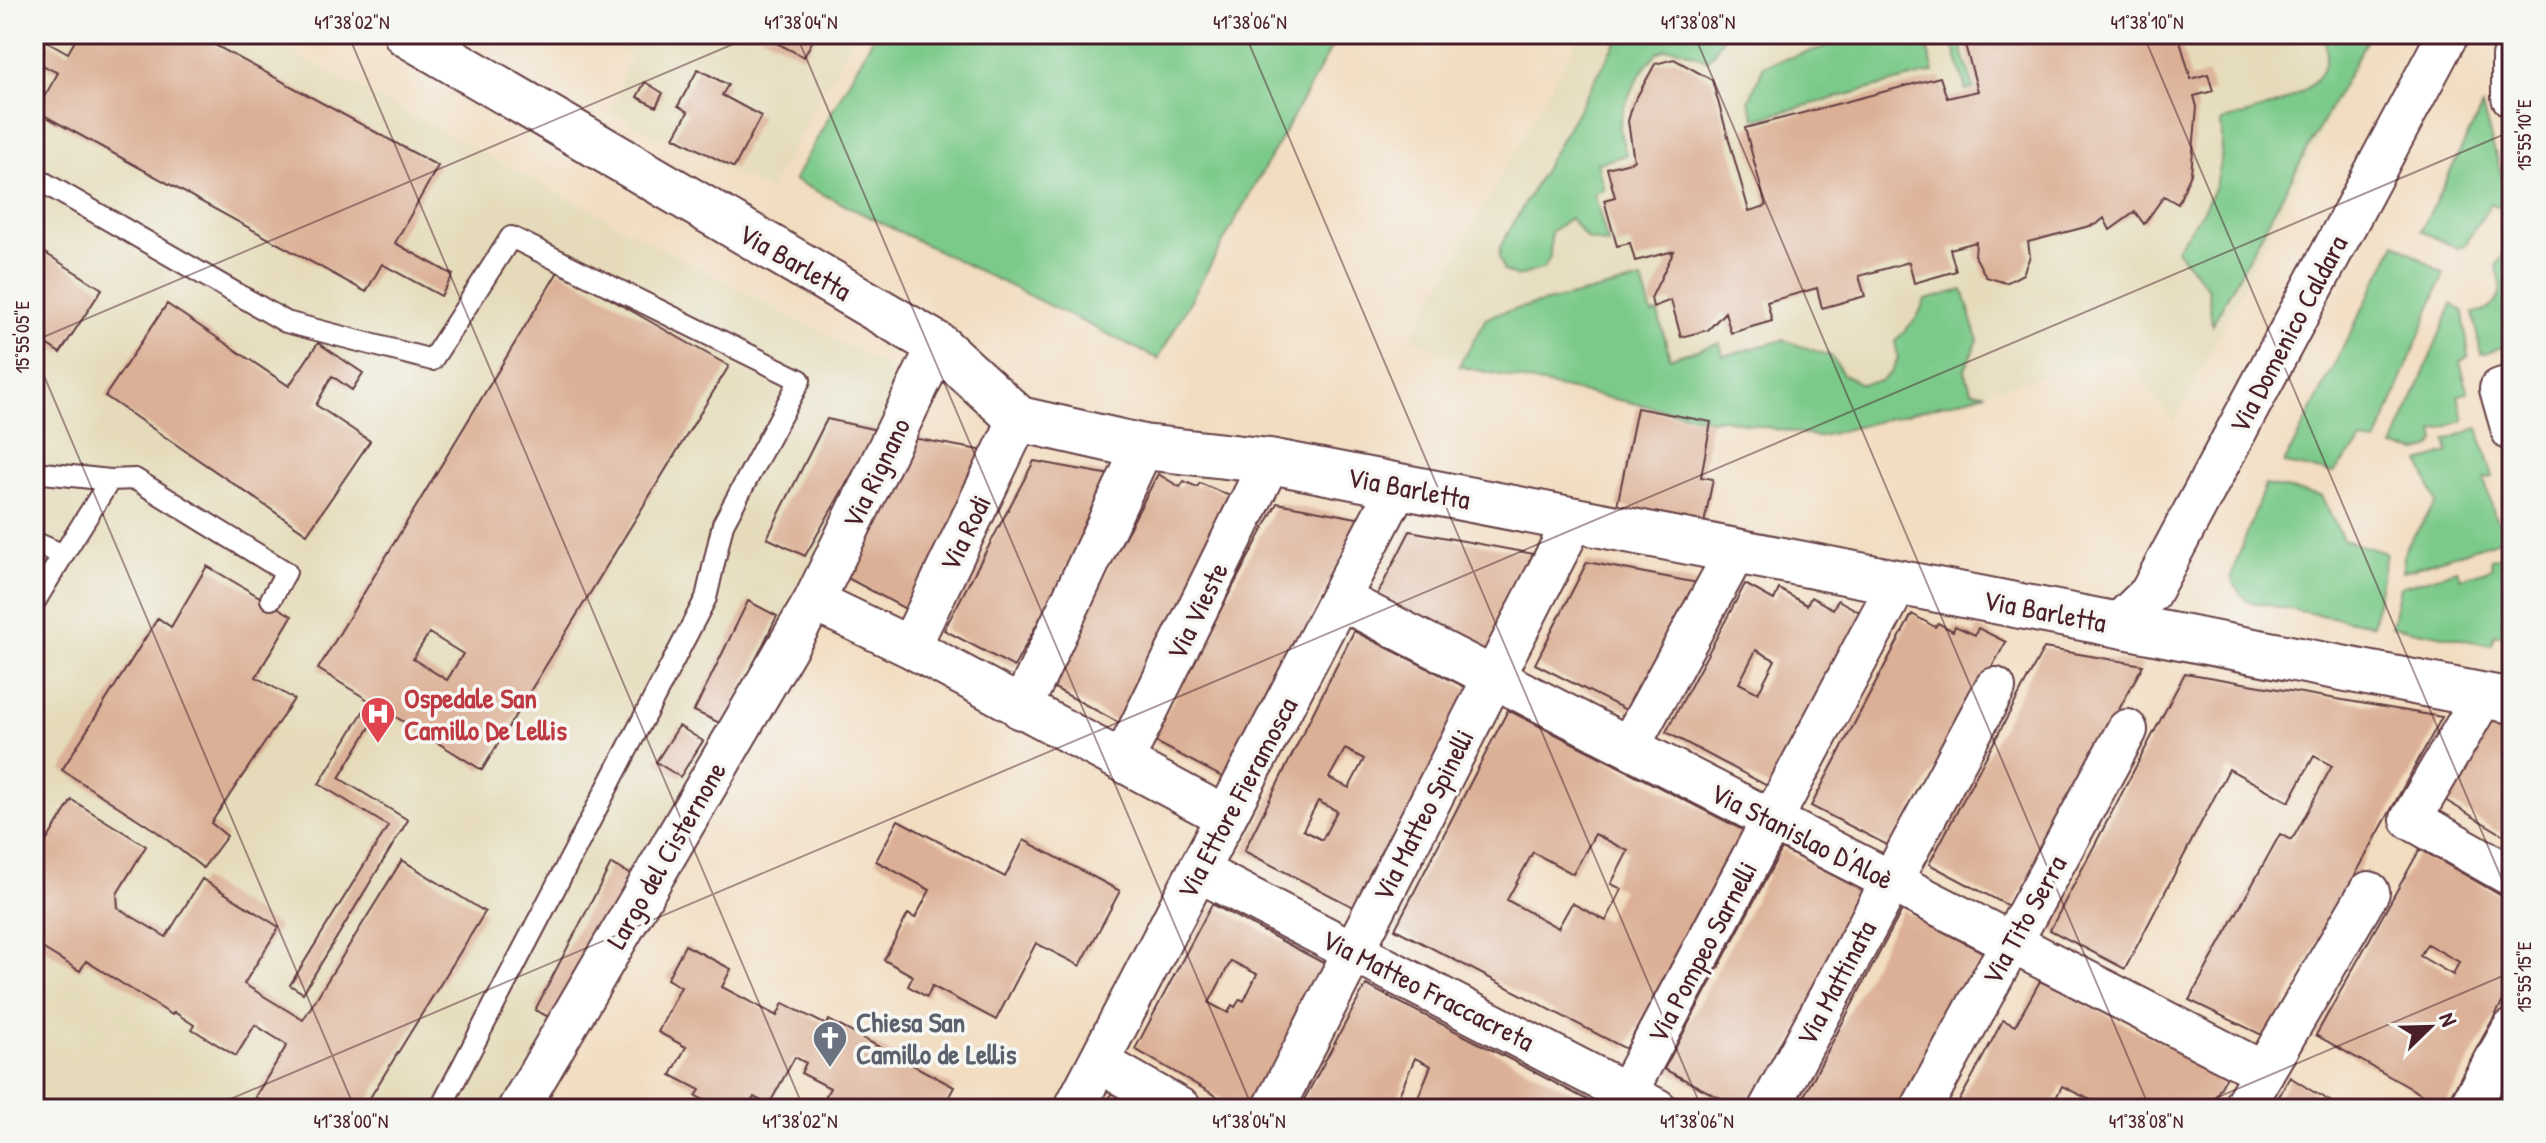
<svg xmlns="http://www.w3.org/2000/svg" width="2546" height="1143" viewBox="0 0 2546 1143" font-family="'Patrick Hand',sans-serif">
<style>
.built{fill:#e5dbba}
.green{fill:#7bca8a;stroke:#62745a;stroke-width:2}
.building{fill:#dcb096;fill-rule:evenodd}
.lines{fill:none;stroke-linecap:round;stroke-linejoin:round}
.lane-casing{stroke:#633c42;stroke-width:24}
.street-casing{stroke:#633c42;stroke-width:44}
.secondary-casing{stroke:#633c42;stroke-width:48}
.lane{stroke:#fff;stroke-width:20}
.street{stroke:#fff;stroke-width:40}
.secondary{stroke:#fff;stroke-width:44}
.ticks{fill:none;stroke:#4a1f2b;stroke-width:2;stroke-opacity:0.45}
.labels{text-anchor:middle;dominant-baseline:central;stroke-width:7;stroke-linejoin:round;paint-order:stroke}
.street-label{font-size:28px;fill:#4a1f2b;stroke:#f6f6f2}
.health-label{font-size:28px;font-weight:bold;fill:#be3a42;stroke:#f6f6f2;text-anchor:start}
.worship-label{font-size:28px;font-weight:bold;fill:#5b616d;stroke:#f6f6f2;text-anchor:start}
.neatline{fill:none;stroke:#4a1f2b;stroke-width:3}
.ticks-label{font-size:20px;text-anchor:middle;fill:#4a1f2b}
</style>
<rect width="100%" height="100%" fill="#f6f6f2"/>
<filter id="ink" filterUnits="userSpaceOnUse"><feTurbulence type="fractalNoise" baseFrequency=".0125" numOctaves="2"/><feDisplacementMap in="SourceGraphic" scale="16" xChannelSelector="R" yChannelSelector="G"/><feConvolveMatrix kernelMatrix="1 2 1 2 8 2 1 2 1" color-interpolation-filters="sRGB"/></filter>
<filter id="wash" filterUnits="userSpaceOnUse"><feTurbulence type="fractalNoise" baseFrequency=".006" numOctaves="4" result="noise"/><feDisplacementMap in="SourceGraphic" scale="32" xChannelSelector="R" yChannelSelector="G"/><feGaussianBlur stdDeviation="1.8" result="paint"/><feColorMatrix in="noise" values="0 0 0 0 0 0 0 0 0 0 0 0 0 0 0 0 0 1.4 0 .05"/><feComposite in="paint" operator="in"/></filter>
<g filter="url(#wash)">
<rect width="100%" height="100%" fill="#f2ddc1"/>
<path class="built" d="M34,34H258L913,381L530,1109H34Z
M594,34H855L769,190L611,113L630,55Z
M1580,34H2372L2174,423L2124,353L1989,391L1931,403L1817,437L1715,421L1598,393L1527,384L1478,370L1411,337Z"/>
<path class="green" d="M875,34H1339L1158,359L794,180Z
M1621,34H1725L1708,61C1696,56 1678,45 1665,49C1646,55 1622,105 1620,124C1619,134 1624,145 1626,155L1597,163L1604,190L1594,193L1608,244L1587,239L1570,218L1551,232L1550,257L1544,268L1517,277L1504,271L1499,258L1500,247Z
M1869,34H1923L1934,72L1755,119L1749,101L1764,65Z
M1950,34H1988L1960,43L1974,89L1966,90Z
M2323,34H2370L2212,325L2208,288L2176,249C2209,203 2227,181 2221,122C2262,108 2344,95 2323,34Z
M2482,107L2509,201L2508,211L2491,203L2465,245L2457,248L2421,231Z
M2512,241V344L2481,354L2473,313C2502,309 2505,289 2496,266Z
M2396,243L2444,274L2376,443L2362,441L2333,473L2284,464Z
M1642,280L1652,314L1658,313L1670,358L1720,343L1723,356L1783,340L1831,356L1843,374L1861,384L1881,381L1892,372L1898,358L1895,341L1917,318L1925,300L1963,290L1978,340L1964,370L1972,391L1987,393L1818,437L1719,418L1712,420L1459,366L1485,320L1495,314Z
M2452,304L2463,312L2469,357L2460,361L2468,392L2458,396L2464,420L2434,431L2436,440L2432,447L2418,452L2393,447Z
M2478,428L2493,477L2484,479L2495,516L2509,537L2402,572L2405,549L2436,503L2420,462L2449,453L2446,440Z
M2265,485L2321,496L2343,540L2386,553L2373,625L2247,601L2234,585L2231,576Z
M2512,553V637L2494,634L2492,645L2392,626L2400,587L2457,570L2461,578L2492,568L2491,559Z"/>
<g id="blocks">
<path class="building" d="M34,34L68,53L79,34H195L438,166L395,243L453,275L441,296L382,264L366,292L36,111L58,73L34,61Z
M759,34H816L804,57Z
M2004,34H2178L2191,79L2208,74L2213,91L2194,96L2197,107L2191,173L2178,204L2164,196L2144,224L2135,212L2110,230L2104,218L2097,224L2028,242L2030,256L2023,274L2006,283L1986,277L1975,256L1976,242L1950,249L1956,271L1914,283L1909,262L1859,276L1865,296L1822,308L1817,288L1767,302L1772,321L1731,333L1725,312L1708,330L1681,337L1671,300L1653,307L1651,298L1674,251L1635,261L1630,243L1617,246L1604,200L1615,197L1607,168L1634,161L1628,121L1633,104L1655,64L1674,59L1712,80L1749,211L1766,206L1745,128L1940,77L1947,98L1978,91L1965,45Z
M698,69L728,85L722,95L761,116L734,168L674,137L688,112L678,106Z
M645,82L663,93L656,107L637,97Z
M34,246L102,289L60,353L34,336Z
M559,270L729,366L482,770L318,669ZM429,633L463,654L447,680L413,659Z
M167,304L289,386L318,343L363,373L352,390L332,376L316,405L370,441L307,534L105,396Z
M1637,408L1711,422L1701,477L1713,479L1704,524L1617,506Z
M827,419L877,430L805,556L767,538Z
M913,438L996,453L911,612L842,575Z
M1034,461L1116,476L1014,667L944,630Z
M1158,474L1180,487L1184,481L1197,487L1200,483L1239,500L1123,725L1047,684Z
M1277,503L1362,519L1226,779L1152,740Z
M1410,531L1544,556L1489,661L1374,601Z
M1587,562L1703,584L1634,714L1535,664Z
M207,566L292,616L256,677L294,699L211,823L227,836L203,868L156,831L62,770L158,618L171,627Z
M1745,584L1774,600L1779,589L1807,605L1811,597L1833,609L1838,600L1863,614L1771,788L1666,732ZM1756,650L1775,660L1758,693L1739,683Z
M748,601L777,616L724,725L694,711Z
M1912,614L1935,627L1938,623L1953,631L1955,626L1975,635L1978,628L2006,642L1891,847L1811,806Z
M1354,631L1473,691L1359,910L1244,851ZM1345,749L1364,759L1349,788L1329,778ZM1318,801L1337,811L1322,840L1303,830Z
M2044,648L2143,665L2012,908L1929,864Z
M2185,673L2442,717L2266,1037L2189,1000L2280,834L2292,840L2332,766L2314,756L2289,802L2229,769L2125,969L2050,930Z
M369,702L381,709L339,778L408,820L303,993L290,985L388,826L319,784Z
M1508,710L1743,830L1626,1049L1395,929ZM1595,834L1628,851L1611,884L1622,889L1606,921L1572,903L1558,928L1507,900L1533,852L1573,874Z
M2491,720L2512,724V761L2508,770L2512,772V840L2445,800Z
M679,726L703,741L680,777L656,762Z
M72,800L146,846L117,894L118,908L166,937L202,879L279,927L244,984L303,1020L402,860L485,912L363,1109H275L255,1097L287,1045L255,1025L236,1056L192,1029L194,1025L174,1012L172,1015L86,961L80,971L34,943V851L42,848Z
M898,820L1005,877L1024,840L1120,891L1080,966L1036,943L996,1020L932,986L927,997L908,986L913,976L884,960L908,914L915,918L930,890L876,861Z
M1782,849L1872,895L1755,1109H1741L1664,1069Z
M2420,849L2512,902V985L2444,1107L2316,1035ZM2427,944L2459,962L2453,975L2420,956Z
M611,864L638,878L562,1024L535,1010Z
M1212,904L1329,966L1255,1109H1239L1135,1049ZM1231,961L1257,974L1244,1001L1240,999L1235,1007L1232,1005L1228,1013L1209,1003Z
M1902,910L1990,956L1904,1109H1797Z
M685,945L731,969L722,987L777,1016L783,1003L826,1025L829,1020L954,1087L945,1104L955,1109H819L830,1088L801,1073L806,1063L795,1057L771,1101L765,1103L754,1097L747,1109H720L696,1096L700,1090L671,1075L686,1047L658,1032L681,987L667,979Z
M2040,981L2227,1076L2209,1109H2109L2062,1086L2050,1109H1955L2003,1020L2015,1026Z
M1366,985L1521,1065L1595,1104L1593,1109H1413L1431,1066L1415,1058L1393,1109H1299Z
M2512,1076V1109H2493Z
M2290,1077L2312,1091L2344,1109H2272Z
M1112,1093L1138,1109H1103Z"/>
</g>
</g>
<g filter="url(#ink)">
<use href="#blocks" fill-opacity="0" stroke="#633c42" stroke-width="2"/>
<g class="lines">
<defs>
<path id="lane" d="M34,177L286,322L432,360L511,237L800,380L723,524L706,598L440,1109
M34,472L110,480L63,555L34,542
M110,480L135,479L286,572L271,599
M34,603L63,555"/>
<path id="street" d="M2512,57V97
M2512,385L2500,389L2512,431
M1340,599L2264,1072
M814,601L910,647L1226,817
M2117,625L2150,593L2448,34
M910,647L1019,419
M2483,696L2411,819L2512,876
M1021,709L1143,447
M1629,747L1736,551
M1123,761L1270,461
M1198,871L1657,1109
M1099,1062L1181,1109
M518,1109L814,601L938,345
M1074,1109L1398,486
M1273,1109L1574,520
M1618,1109L1898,583
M1769,1109L1995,688
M1921,1109L2127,730
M2242,1109L2369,892
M2468,1109L2512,1030"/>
<path id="secondary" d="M406,34L938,345L1019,419L1143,447L1270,461L2512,701"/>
</defs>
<use href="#lane" class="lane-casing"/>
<use href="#street" class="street-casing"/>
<use href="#secondary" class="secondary-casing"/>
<use href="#lane" class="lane"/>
<use href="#street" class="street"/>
<use href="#secondary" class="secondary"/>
</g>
</g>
<path class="ticks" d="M348,34L804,1109M796,34L1253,1109M1245,34L1702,1109M1694,34L2150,1109M2143,34L2512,903M34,341L757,34M34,352L355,1109M207,1109L2512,131M2190,1109L2512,972"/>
<defs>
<symbol id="hospital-pin" viewBox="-11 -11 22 30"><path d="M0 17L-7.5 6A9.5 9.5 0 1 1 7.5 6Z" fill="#e0444e" stroke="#f6f6f2"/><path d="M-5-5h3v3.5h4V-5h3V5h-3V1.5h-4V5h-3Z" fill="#fff"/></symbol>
<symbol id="church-pin" viewBox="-11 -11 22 30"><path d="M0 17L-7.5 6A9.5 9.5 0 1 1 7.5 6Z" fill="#6b7280" stroke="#f6f6f2"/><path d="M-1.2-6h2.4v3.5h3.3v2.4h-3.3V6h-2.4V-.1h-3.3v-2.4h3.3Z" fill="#fff"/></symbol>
</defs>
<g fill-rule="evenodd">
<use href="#hospital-pin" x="358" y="694" width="40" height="54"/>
<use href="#church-pin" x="810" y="1018" width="40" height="54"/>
</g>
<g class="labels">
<g class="street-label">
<text transform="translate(795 262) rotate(30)">Via Barletta</text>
<text transform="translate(2288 334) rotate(-62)">Via Domenico Caldara</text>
<text transform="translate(876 473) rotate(-64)">Via Rignano</text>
<text transform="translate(1409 488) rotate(11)">Via Barletta</text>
<text transform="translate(965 533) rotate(-64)">Via Rodi</text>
<text transform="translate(1197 611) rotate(-64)">Via Vieste</text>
<text transform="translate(2045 611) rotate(11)">Via Barletta</text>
<text transform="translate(1237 798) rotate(-62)">Via Ettore Fieramosca</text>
<text transform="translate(1423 815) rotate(-63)">Via Matteo Spinelli</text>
<text transform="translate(1802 836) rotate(27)">Via Stanislao D'Aloè</text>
<text transform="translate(666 855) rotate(-60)">Largo del Cisternone</text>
<text transform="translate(2024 920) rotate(-61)">Via Tito Serra</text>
<text transform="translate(1702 952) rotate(-62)">Via Pompeo Sarnelli</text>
<text transform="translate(1836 983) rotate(-62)">Via Mattinata</text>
<text transform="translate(1428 990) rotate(27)">Via Matteo Fraccacreta</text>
</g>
<g class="health-label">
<text x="404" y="698">Ospedale San<tspan x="404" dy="32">Camillo De Lellis</tspan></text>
</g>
<g class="worship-label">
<text x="856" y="1022">Chiesa San<tspan x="856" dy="32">Camillo de Lellis</tspan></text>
</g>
</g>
<rect width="2546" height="1143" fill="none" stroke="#f6f6f2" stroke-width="88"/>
<g transform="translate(2430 1027) rotate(67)" stroke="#f6f6f2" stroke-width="6" paint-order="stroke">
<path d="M0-6L14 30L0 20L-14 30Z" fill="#4a1f2b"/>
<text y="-12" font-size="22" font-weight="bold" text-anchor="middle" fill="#4a1f2b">N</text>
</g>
<rect x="44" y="44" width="2458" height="1055" class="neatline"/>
<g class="ticks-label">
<text x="352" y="29">41°38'02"N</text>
<text x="801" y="29">41°38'04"N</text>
<text x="1250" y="29">41°38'06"N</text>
<text x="1698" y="29">41°38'08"N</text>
<text x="2147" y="29">41°38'10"N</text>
<text transform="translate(2524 135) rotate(-90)" y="7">15°55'10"E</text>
<text transform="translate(22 337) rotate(-90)" y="7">15°55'05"E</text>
<text transform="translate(2524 977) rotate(-90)" y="7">15°55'15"E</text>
<text x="351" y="1128">41°38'00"N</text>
<text x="800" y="1128">41°38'02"N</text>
<text x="1249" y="1128">41°38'04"N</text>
<text x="1697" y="1128">41°38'06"N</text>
<text x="2146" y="1128">41°38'08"N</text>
</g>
</svg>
